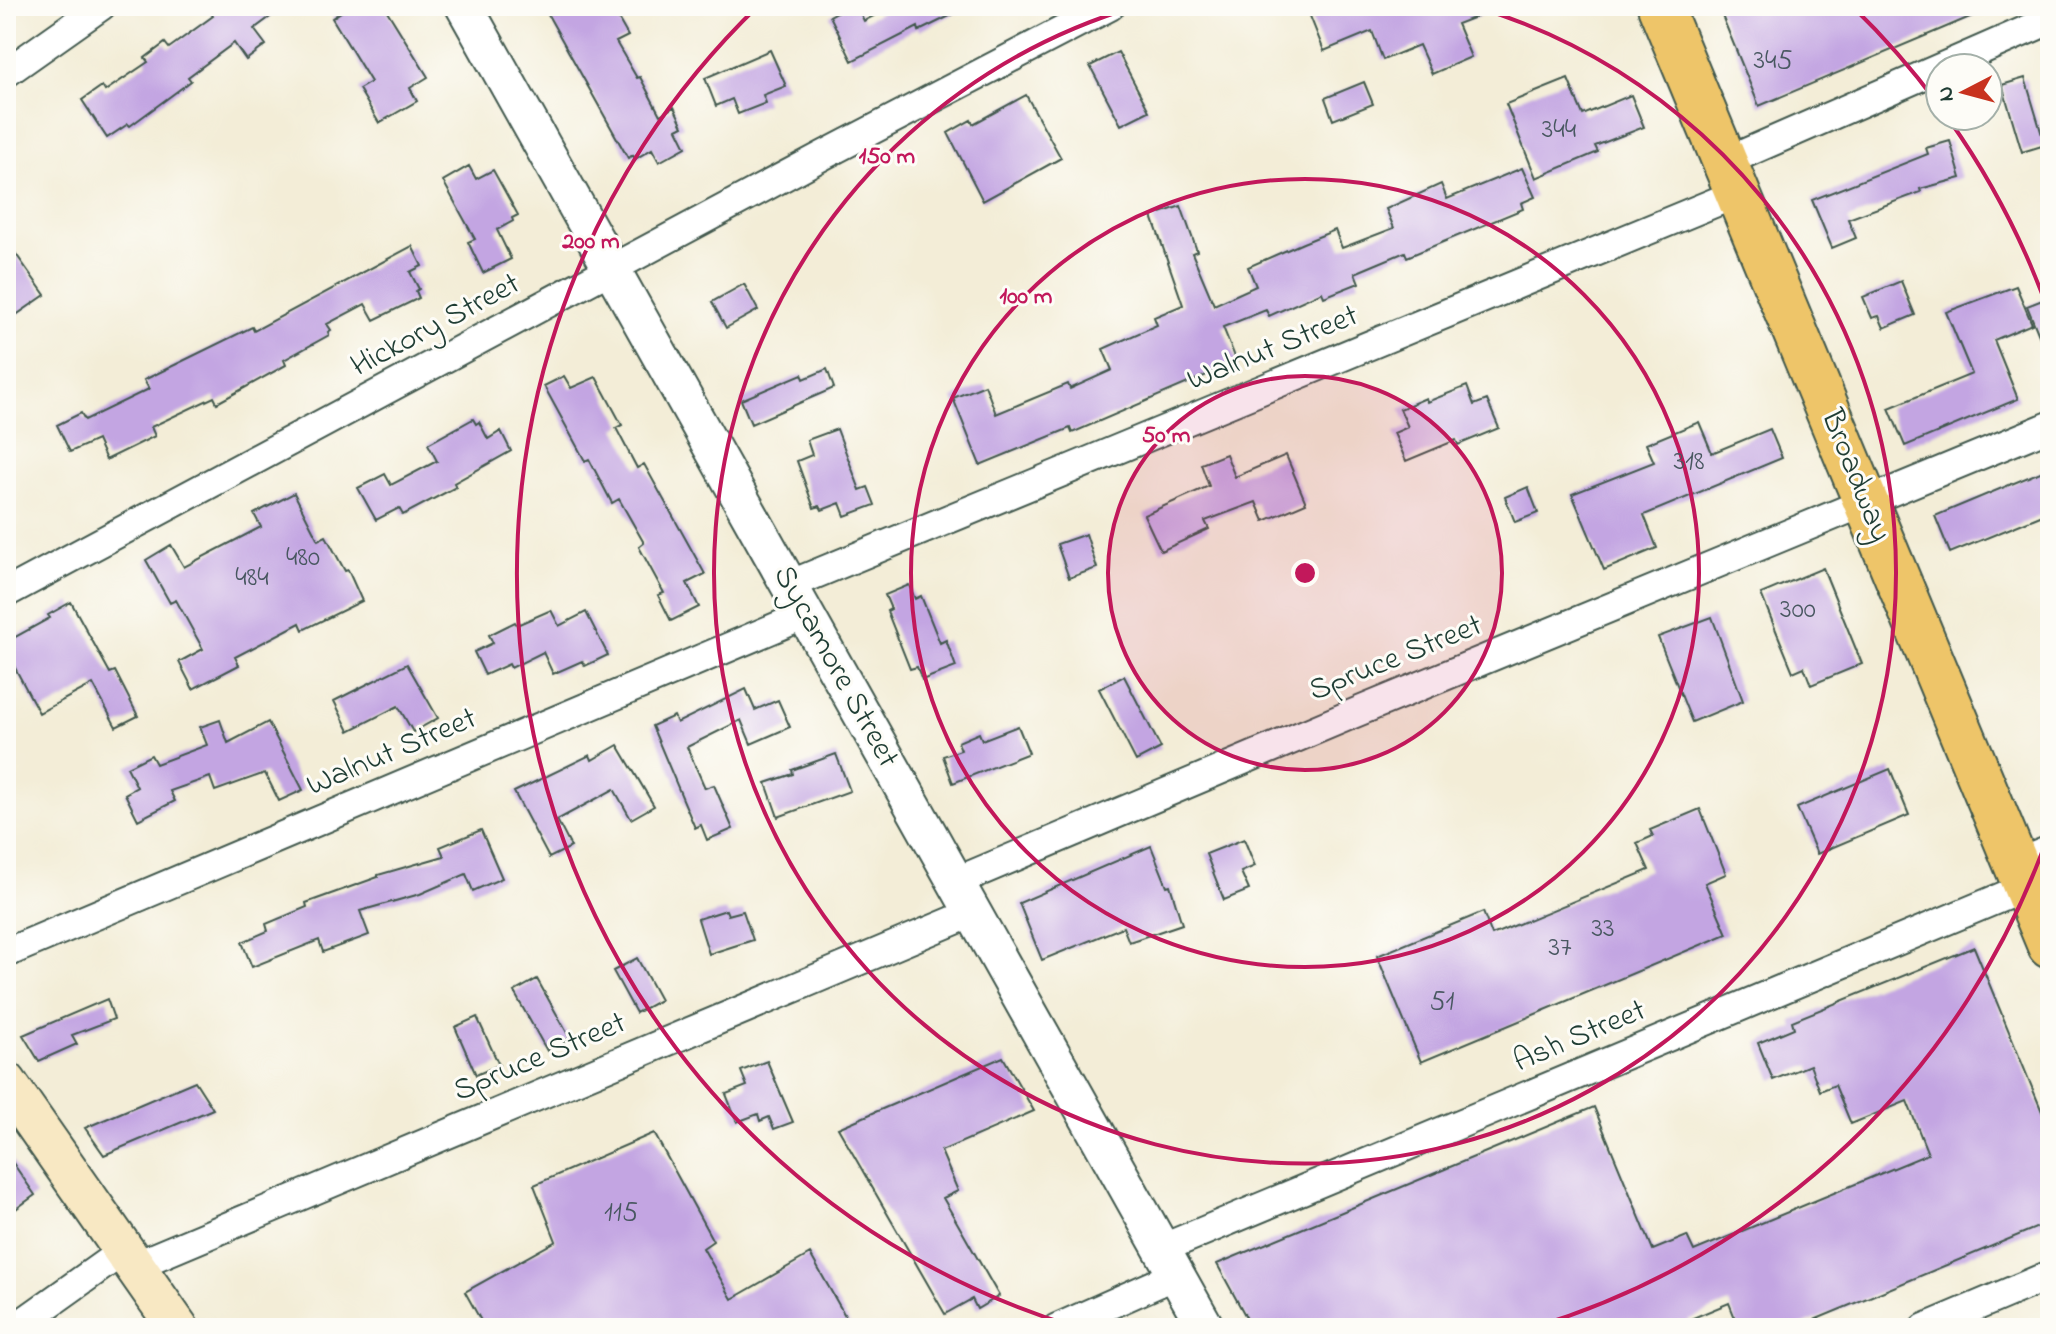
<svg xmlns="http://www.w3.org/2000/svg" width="2056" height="1334" viewBox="0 0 2056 1334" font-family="'Indie Flower',sans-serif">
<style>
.building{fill:#c3a5e2}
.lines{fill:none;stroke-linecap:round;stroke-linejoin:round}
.minor-casing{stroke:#3f574c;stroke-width:32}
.tertiary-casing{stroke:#3f574c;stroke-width:40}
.secondary-casing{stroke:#3f574c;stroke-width:44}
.primary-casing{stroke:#3f574c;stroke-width:48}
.minor{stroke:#fff;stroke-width:28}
.tertiary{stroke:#fff;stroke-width:36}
.secondary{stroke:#f8e8c3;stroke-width:40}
.primary{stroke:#eec569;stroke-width:44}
.ring{fill:none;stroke:#c2185b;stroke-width:4}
.labels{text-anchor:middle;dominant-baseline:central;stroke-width:6;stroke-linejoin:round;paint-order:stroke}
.number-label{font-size:28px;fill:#485760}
.street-label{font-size:32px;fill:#1f3d34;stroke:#fdfcf7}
.centre{fill:#c2185b;stroke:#fdfcf7;stroke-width:4}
.ring-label{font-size:24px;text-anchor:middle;font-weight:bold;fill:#c2185b;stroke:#fdfcf7;stroke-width:6;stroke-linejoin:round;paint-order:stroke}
</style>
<rect width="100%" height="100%" fill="#fdfcf7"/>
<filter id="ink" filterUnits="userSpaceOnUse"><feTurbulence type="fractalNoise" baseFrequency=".0125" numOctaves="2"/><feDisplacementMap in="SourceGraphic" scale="16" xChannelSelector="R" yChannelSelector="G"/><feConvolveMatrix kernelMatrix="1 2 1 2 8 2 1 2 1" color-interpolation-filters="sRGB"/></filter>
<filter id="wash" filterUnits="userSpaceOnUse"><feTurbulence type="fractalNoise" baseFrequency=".006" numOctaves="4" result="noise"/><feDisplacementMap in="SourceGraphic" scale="32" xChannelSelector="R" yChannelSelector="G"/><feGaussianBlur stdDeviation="1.8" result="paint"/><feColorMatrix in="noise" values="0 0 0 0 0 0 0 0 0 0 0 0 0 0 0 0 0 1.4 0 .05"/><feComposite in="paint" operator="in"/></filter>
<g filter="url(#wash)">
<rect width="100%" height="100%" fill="#f3edd7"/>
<g id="blocks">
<path class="building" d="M206,6H285L254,29L266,45L246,60L234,43L188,77L191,81L130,126L128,124L107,138L82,100L102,86L105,91L148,62L145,58L165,43L169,48L213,16Z
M350,6H384L428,77L410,88L417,101L379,123L359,89L371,82L332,18Z
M543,6H611L628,36L616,42L637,78L640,77L660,115L674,107L683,126L677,129L686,147L659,162L652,149L635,159L633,155L628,158Z
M848,6H857L864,21L893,6H970L919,31L918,27L852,61L830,16Z
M1306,6H1500L1501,7L1457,24L1471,57L1432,74L1419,45L1383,60L1372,31L1324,51Z
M1718,6H1996L1759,106Z
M770,50L786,86L763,95L766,103L738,114L732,99L716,106L705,78Z
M1118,52L1149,111L1121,125L1090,66Z
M2025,78L2045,145L2022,152L2002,85Z
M1568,79L1583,115L1631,95L1644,127L1595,146L1598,152L1536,178L1506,104Z
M1364,82L1373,104L1333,120L1325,98Z
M1026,95L1061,158L983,201L948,133L971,120L973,124Z
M1950,141L1961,178L1920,189L1921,192L1848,219L1856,238L1832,248L1812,200L1928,154L1926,148Z
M469,166L476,179L493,170L518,215L512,218L513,221L497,230L511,259L483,273L468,242L475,239L443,181Z
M1522,168L1535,197L1521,203L1523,209L1407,257L1405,252L1367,268L1355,273L1359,283L1324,297L1322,292L1269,316L1266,310L1223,327L1237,362L1072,433L1070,428L980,465L953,398L985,385L996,414L1068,384L1070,389L1112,370L1103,349L1157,325L1154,317L1183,305L1152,216L1181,206L1197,251L1192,253L1214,305L1256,286L1248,267L1303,243L1335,230L1342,248L1394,228L1386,209L1441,184L1447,199Z
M6,240L45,295L6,322Z
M412,246L422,266L410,272L419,289L416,291L419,298L374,320L365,304L327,324L331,330L328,332L329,335L284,360L286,365L217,403L214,397L151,427L155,436L106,460L97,440L70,452L57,425L81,413L85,420L149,389L144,380L252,327L254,331Z
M1901,281L1915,315L1884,328L1879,316L1872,318L1863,297Z
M744,284L758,310L726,328L712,302Z
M2016,286L2032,324L1994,340L2018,399L1905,446L1889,408L1972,374L1946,312Z
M2050,297V360H2049L2027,306Z
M827,369L834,388L751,424L741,400L802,374L804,379Z
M564,376L571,388L596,377L622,425L616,428L637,468L644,464L705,574L687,583L699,607L671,621L658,595L664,593L639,547L644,543L619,499L612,503L589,459L585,461L544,386Z
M1467,386L1474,405L1487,400L1499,428L1458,445L1456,440L1406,461L1394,433L1408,427L1400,409L1426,398L1427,402Z
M473,419L476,424L479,422L488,439L501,431L511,451L454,483L456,487L403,515L399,508L376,520L358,488L385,474L391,485L437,461L428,444Z
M1699,422L1712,453L1770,429L1782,458L1644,515L1657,548L1604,570L1572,494L1654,462L1646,444Z
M837,429L860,490L868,487L875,505L845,516L840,503L822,510L820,506L814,508L797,461L812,455L807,440Z
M1226,454L1235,477L1286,455L1306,503L1264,521L1256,502L1205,521L1209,529L1161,551L1144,515L1209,486L1201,464Z
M2050,468V512L1950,553L1935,516Z
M1528,487L1538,513L1515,522L1505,497Z
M294,493L318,540L326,536L345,571L348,570L362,601L303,630L300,623L235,657L239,665L193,689L179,662L203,649L176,600L170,603L146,560L171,545L184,567L261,527L254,514Z
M1086,534L1097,568L1069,578L1057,544Z
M1823,568L1862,664L1811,685L1804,667L1793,672L1761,594Z
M909,585L915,599L921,596L940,643L946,640L956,667L922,680L917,667L910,669L887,611L891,609L885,595Z
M71,602L110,673L115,671L138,716L116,727L93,684L39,713L6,651V642L50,618L48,615Z
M551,610L559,626L586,612L608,655L585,666L582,661L553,674L543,652L511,668L509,664L485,675L474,652L493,643L489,635L515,622L517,625Z
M1712,617L1743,701L1692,722L1658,637Z
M407,664L438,718L413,732L398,706L349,731L334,701Z
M1124,676L1161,748L1136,761L1099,689Z
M746,689L755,710L778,700L790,727L751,744L741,720L687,747L705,788L714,785L733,829L707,840L701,825L695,828L652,726L674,716L677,723Z
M220,720L228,743L268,722L303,790L279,801L265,773L215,791L210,777L170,791L175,801L138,820L125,794L137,787L127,767L151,755L156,764L207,745L200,727Z
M1018,726L1029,753L953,783L943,756L961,750L958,742L979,733L982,740Z
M618,745L654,806L631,819L614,789L557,820L571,847L549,858L514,792L590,755L592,760Z
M836,754L850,791L778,817L766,783L793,774L792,770Z
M1890,769L1909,815L1817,854L1797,808Z
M1700,809L1726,874L1705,883L1727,934L1421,1062L1377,956L1483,912L1492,935L1649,870L1637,843L1653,836L1650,830Z
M481,830L502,878L473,891L466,874L420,894L360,911L369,935L323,952L319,940L252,967L242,942L268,931L266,924L307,907L306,903L378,877V875L444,856L440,847Z
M1244,839L1255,866L1241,872L1249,890L1224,900L1206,854Z
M1151,846L1167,886L1170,885L1182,924L1129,942L1123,927L1042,960L1019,903Z
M726,910L728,915L743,911L753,940L709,954L698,919Z
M1974,947L2050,1131V1222L1795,1328H1739L1729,1303L1688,1320L1691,1328H1252L1217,1264L1594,1107L1653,1250L1687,1236L1694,1251L1928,1154L1907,1101L1851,1124L1835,1085L1820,1091L1810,1065L1773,1080L1758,1043L1794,1028L1792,1021Z
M637,958L660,1000L636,1013L613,971Z
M537,979L570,1038L547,1051L514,992Z
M107,999L114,1019L72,1035L77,1044L39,1061L23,1035Z
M477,1017L499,1065L476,1075L455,1027Z
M1003,1057L1034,1111L941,1151L958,1191L943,1198L999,1296L977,1309L972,1299L945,1314L838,1128Z
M767,1061L793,1122L774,1129L769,1117L760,1121L758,1114L737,1122L726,1094L747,1086L741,1071Z
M195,1081L213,1109L104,1155L85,1128Z
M654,1133L713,1241L703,1248L732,1299L810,1254L852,1328H485L465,1292L556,1241L534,1185Z
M6,1153L35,1195L6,1216Z"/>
</g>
</g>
<g filter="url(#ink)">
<use href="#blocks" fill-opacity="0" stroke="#3f574c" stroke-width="2"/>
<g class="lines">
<defs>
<path id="minor" d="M6,73L101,6
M1725,162L2050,20
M789,585L1738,193
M6,593L824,155L1110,6
M2016,864L2050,850
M955,882L1350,715L2050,426
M6,953L805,615
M1161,1249L2026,887
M134,1266L972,913
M15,1328L123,1251
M1057,1328L1176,1275
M1925,1328L2050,1275"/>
<path id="tertiary" d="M464,6L1206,1328"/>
<path id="secondary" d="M6,1082L178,1328"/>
<path id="primary" d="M1660,6L2050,946"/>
</defs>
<use href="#minor" class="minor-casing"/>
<use href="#tertiary" class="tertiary-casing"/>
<use href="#secondary" class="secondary-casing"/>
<use href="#primary" class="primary-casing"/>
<use href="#minor" class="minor"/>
<use href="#tertiary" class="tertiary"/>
<use href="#secondary" class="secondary"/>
<use href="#primary" class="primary"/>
</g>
</g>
<circle cx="1305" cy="573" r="197" fill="#c2185b" fill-opacity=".12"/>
<g class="ring">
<circle cx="1305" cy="573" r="197"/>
<circle cx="1305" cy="573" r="394"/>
<path d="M1473 6A591 591 0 1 1 1137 6"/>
<path d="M2048 836A788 788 0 0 1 1535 1327M1075 1327A788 788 0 0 1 758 6M1852 6A788 788 0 0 1 1938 104M1950 121A788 788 0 0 1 2048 310"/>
</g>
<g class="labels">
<g class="number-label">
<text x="1773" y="61">345</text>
<text x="1559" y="130">344</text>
<text x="1689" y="462">318</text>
<text x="303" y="558">480</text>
<text x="252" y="578">484</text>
<text x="1798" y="610">300</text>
<text x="1603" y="929">33</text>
<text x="1560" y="948">37</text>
<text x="1442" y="1002">51</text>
<text x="621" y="1213">115</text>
</g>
<g class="street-label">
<text transform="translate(436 326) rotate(-28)">Hickory Street</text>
<text transform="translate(1273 349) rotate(-22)">Walnut Street</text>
<text transform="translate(1855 476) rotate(68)">Broadway</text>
<text transform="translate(1396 659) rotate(-22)">Spruce Street</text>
<text transform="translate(835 667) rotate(61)">Sycamore Street</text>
<text transform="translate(392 753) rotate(-23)">Walnut Street</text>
<text transform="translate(1580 1037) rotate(-23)">Ash Street</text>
<text transform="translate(540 1058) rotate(-23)">Spruce Street</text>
</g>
</g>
<circle cx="1305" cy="573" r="12" class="centre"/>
<g class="ring-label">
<text x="887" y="163">150 m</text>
<text x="591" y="248">200 m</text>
<text x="1026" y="303">100 m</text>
<text x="1166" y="442">50 m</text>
</g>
<rect width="2056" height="1334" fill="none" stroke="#fdfcf7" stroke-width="32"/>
<g transform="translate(1964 92) rotate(264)"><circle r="38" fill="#fdfcf7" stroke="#a4b0a9" stroke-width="2"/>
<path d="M0-6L14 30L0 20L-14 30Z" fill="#c8321e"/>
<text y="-12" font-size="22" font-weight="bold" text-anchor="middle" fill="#1f3d34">N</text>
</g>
</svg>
